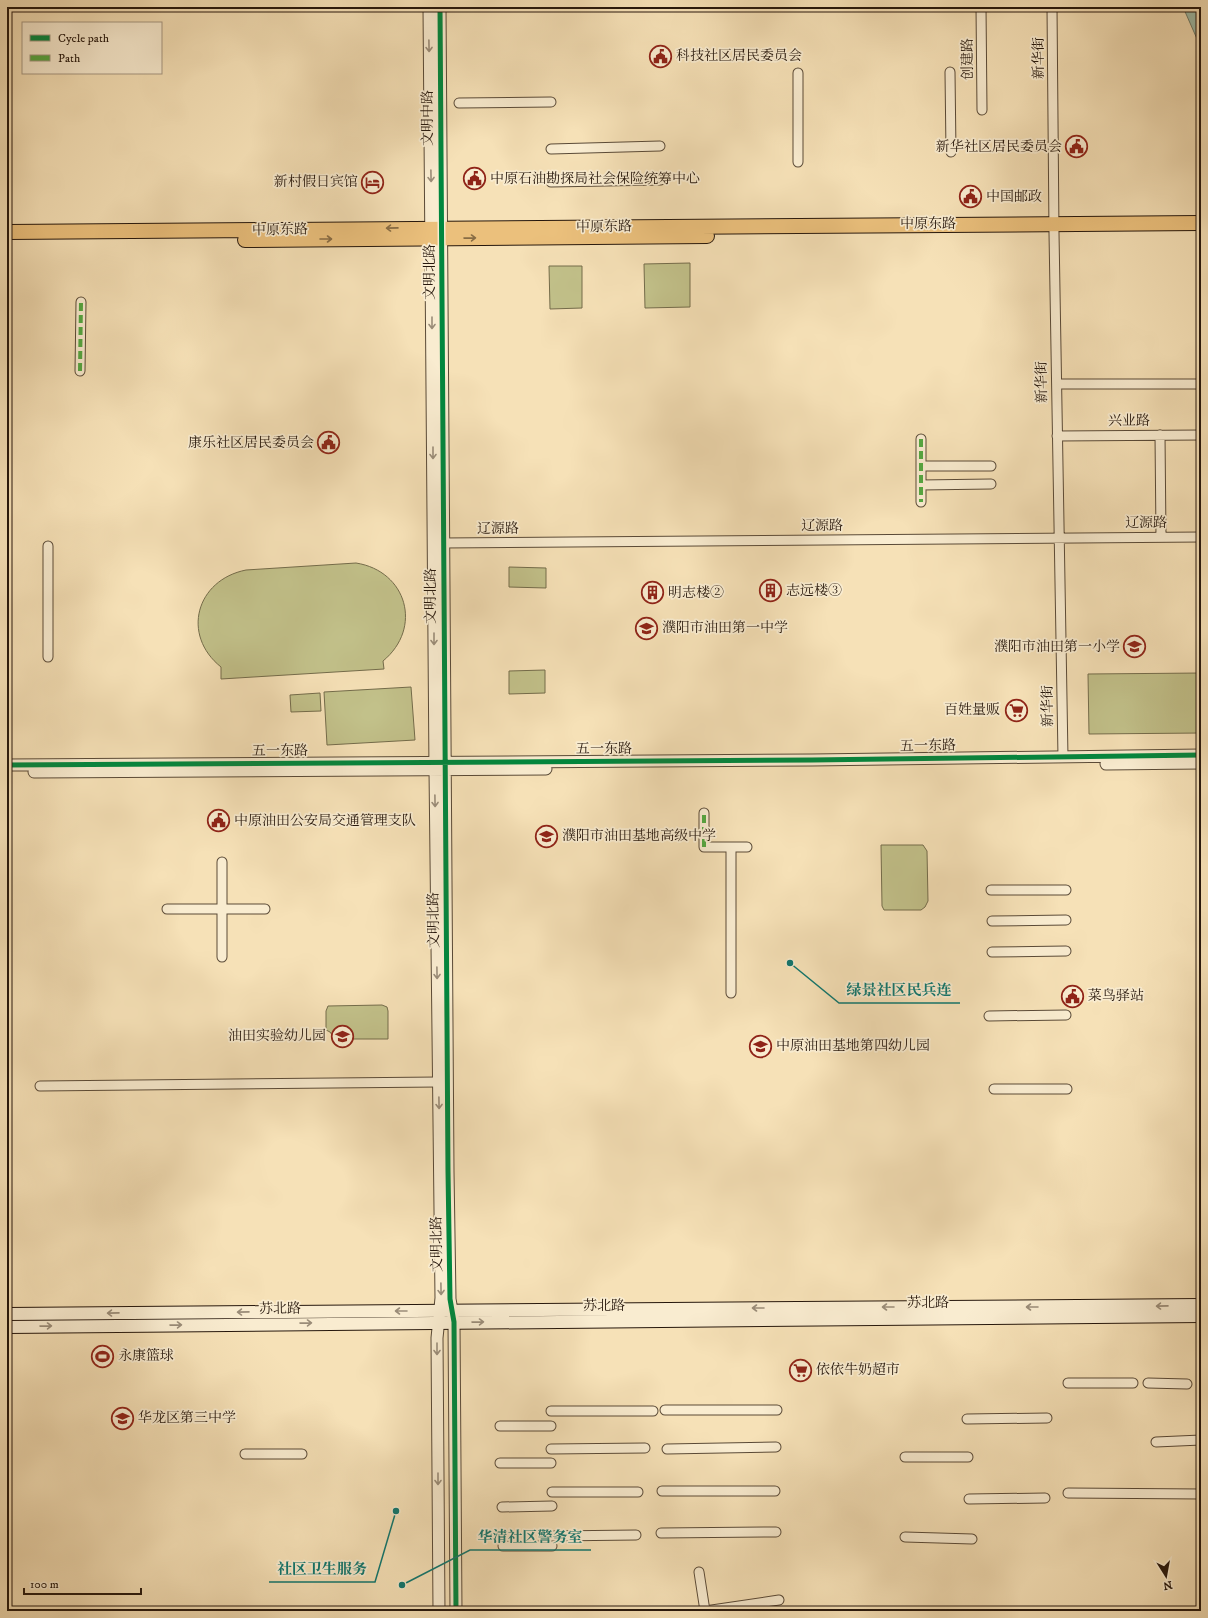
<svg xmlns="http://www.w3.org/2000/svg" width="1208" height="1618" viewBox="0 0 1208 1618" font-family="'IM FELL DW Pica','Noto Serif SC',serif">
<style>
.green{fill:#c2c18a;stroke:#746c4b}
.water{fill:#9dbeab;stroke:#6d7b6b}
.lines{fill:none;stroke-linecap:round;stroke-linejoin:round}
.minor-casing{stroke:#5a4a37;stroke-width:11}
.tertiary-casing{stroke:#5a4a37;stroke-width:13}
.secondary-casing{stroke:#26170c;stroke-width:14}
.primary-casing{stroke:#26170c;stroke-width:16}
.minor{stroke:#f9ecd0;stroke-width:9}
.tertiary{stroke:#f9ecd0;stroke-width:11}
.secondary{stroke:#f9ecd0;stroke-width:12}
.primary{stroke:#ebc07c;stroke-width:14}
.quiet{stroke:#53a941;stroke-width:4;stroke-dasharray:8 4;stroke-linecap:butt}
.cycleway-casing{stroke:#f9ecd0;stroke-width:8}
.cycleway{stroke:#00873e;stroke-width:5}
.oneway{stroke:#9a8c78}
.oneway2{stroke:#886c44}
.labels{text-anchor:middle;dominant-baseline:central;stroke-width:3.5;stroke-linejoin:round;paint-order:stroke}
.poi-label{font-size:14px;fill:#26170c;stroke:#f9ecd0;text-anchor:start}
.street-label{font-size:14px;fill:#26170c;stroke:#f9ecd0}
.leader{fill:none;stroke:#0f766e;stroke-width:1.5}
.callout-dot{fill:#0f766e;stroke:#f9ecd0;stroke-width:1.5}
.callout-label{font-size:15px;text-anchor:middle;font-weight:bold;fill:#0f766e;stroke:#f9ecd0;stroke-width:3.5;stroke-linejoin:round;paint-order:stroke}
</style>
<rect width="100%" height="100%" fill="#f6e1b7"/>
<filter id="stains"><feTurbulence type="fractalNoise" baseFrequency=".005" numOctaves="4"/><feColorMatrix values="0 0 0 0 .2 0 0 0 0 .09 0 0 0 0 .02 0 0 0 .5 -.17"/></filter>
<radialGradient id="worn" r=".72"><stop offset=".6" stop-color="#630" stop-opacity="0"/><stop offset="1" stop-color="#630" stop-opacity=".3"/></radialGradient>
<path class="green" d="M690,263V307L645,308L644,264Z
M549,266H582V308L550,309Z
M356,563C407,571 423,628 383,661L384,669L221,679V667C181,635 196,580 246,570Z
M509,567L546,568V588L509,587Z
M545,670V693L509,694V671Z
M1201,673V733L1089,734L1088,674Z
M411,687L415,740L327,745L324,692Z
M320,693L321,711L291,712L290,695Z
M881,845H923L927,851L928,901L925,907L921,910H884L882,906Z
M382,1005L387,1007L388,1011V1039H335L330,1032L326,1030V1011L328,1006Z"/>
<path class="water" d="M1183,7H1201V48Z"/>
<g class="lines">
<defs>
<path id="minor" d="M981,7L982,110
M1052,7L1054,233L1063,757
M950,72L951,152
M798,73V162
M459,103L551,102
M551,149L660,146
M551,182L661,180
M80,371L81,302
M1057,384H1201
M1160,435L1161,537
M1057,436L1201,435
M921,439V502
M921,466H991
M921,485L991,484
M443,543L1201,537
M48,657V546
M704,813V847H747
M731,847V993
M991,890H1066
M167,909H265
M992,921L1066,920
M992,952L1066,951
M222,957V862
M989,1016L1066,1015
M40,1086L438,1082
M994,1089H1067
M1068,1383H1133
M1148,1383L1187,1384
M665,1410H777
M551,1411H653
M967,1419L1047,1418
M500,1426H551
M1156,1442L1201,1440
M551,1449L645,1448
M667,1449L776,1447
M245,1454H302
M905,1457H968
M500,1463H551
M662,1491H775
M552,1492H638
M1068,1493L1201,1494
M969,1499L1045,1498
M502,1507L552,1506
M661,1533L776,1532
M552,1536L636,1535
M905,1537L972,1539
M503,1546H552
M699,1572L705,1611L779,1600"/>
<path id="tertiary" d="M429,7L435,770L441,1298L437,1338L439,1611
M440,7L448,1171L450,1299L454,1322L456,1611
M1106,764L1201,763
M7,765L812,760L1201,755
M34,772L546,769"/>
<path id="secondary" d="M7,1314L1201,1305
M7,1327L1201,1316"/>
<path id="primary" d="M7,232L1201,223
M245,240L707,236"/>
</defs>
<use href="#minor" class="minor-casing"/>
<use href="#tertiary" class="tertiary-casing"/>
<use href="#secondary" class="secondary-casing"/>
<use href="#primary" class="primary-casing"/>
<use href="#minor" class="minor"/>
<use href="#tertiary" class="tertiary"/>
<use href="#secondary" class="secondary"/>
<use href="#primary" class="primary"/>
<path class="quiet" d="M80,371L81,302
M921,439V502
M704,847V813"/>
<defs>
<path id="cycleway" d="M440,7L448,1171L450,1299L454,1322L456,1611
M7,765L812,760L1201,755"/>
</defs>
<use href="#cycleway" class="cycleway-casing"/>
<use href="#cycleway" class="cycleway"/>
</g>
<defs><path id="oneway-shaft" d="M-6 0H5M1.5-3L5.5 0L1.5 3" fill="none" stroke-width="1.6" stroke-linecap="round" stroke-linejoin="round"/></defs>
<g class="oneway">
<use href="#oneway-shaft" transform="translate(429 46) rotate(89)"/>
<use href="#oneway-shaft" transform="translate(431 176) rotate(89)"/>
<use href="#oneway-shaft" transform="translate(432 323) rotate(90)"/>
<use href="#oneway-shaft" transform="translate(433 453) rotate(90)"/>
<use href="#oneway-shaft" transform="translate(434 639) rotate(90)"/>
<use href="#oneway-shaft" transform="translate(435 801) rotate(89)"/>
<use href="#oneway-shaft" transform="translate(437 973) rotate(89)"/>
<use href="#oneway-shaft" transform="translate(439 1103) rotate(89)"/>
<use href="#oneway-shaft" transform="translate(441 1289) rotate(89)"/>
<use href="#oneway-shaft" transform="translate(1162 1306) rotate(179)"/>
<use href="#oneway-shaft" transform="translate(888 1307) rotate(180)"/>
<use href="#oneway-shaft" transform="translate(1032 1307) rotate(180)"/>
<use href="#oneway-shaft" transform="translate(758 1308) rotate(180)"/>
<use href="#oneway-shaft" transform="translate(401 1311) rotate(180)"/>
<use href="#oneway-shaft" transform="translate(243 1312) rotate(179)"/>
<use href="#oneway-shaft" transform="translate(113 1313) rotate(179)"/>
<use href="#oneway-shaft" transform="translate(478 1322) rotate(-1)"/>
<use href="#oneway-shaft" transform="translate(306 1323) rotate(-1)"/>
<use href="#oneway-shaft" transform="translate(176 1325) rotate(-1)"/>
<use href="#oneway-shaft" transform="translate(46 1326) rotate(-1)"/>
<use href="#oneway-shaft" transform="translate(437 1349) rotate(90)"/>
<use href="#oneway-shaft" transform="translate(438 1479) rotate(90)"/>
</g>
<g class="oneway2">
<use href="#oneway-shaft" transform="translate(392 228) rotate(179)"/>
<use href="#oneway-shaft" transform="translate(470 238) rotate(-1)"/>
<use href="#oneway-shaft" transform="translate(326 239)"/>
</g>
<defs>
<symbol id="civic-ring" viewBox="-11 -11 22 22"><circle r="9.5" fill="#f9ecd0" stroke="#8f2418" stroke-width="1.5"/><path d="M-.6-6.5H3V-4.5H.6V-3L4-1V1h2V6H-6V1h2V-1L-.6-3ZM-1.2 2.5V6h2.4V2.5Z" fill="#8f2418"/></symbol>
<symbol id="hotel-ring" viewBox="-11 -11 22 22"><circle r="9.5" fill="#f9ecd0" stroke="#8f2418" stroke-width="1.5"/><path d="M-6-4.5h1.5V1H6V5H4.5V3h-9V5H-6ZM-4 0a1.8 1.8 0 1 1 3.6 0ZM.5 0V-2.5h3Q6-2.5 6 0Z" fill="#8f2418"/></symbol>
<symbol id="building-ring" viewBox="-11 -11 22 22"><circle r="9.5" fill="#f9ecd0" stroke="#8f2418" stroke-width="1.5"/><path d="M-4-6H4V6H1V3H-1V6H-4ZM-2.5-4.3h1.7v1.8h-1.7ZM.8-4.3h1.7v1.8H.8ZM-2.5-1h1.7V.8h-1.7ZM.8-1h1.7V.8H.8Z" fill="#8f2418"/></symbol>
<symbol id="school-ring" viewBox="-11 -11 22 22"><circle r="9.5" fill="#f9ecd0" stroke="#8f2418" stroke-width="1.5"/><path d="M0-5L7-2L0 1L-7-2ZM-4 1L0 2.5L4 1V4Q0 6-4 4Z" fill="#8f2418"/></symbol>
<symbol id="supermarket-ring" viewBox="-11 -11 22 22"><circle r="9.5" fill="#f9ecd0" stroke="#8f2418" stroke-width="1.5"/><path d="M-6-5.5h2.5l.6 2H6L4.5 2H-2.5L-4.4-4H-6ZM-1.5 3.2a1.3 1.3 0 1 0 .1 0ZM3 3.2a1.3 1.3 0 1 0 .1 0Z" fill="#8f2418"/></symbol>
<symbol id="stadium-ring" viewBox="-11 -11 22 22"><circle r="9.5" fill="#f9ecd0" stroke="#8f2418" stroke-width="1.5"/><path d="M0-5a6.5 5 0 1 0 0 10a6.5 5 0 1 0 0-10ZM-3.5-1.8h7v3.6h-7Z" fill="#8f2418"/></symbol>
</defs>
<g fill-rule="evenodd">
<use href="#civic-ring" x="648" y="44" width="25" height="25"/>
<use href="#civic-ring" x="1064" y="134" width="25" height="25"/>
<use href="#civic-ring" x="462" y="166" width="25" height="25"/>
<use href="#hotel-ring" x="360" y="170" width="25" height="25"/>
<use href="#civic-ring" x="958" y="184" width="25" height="25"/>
<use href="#civic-ring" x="316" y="430" width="25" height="25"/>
<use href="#building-ring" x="758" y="578" width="25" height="25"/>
<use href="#building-ring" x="640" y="580" width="25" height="25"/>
<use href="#school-ring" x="634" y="616" width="25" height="25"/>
<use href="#school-ring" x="1122" y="634" width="25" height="25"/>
<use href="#supermarket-ring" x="1004" y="698" width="25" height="25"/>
<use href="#civic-ring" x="206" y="808" width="25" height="25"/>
<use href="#school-ring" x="534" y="824" width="25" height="25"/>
<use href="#civic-ring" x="1060" y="984" width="25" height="25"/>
<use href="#school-ring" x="330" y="1024" width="25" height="25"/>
<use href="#school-ring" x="748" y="1034" width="25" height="25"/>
<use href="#stadium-ring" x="90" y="1344" width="25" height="25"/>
<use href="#supermarket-ring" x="788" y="1358" width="25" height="25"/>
<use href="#school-ring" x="110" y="1406" width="25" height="25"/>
</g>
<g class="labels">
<g class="poi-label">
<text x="676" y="56">科技社区居民委员会</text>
<text x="1062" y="147" text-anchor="end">新华社区居民委员会</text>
<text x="490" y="179">中原石油勘探局社会保险统筹中心</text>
<text x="358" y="182" text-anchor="end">新村假日宾馆</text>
<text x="986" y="197">中国邮政</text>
<text x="314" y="443" text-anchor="end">康乐社区居民委员会</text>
<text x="786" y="591">志远楼③</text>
<text x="668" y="593">明志楼②</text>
<text x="662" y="628">濮阳市油田第一中学</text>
<text x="1120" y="647" text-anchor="end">濮阳市油田第一小学</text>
<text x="1000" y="710" text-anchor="end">百姓量贩</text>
<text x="234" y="821">中原油田公安局交通管理支队</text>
<text x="562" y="836">濮阳市油田基地高级中学</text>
<text x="1088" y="996">菜鸟驿站</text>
<text x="326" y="1036" text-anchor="end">油田实验幼儿园</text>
<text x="776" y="1046">中原油田基地第四幼儿园</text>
<text x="118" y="1356">永康篮球</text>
<text x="816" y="1370">依依牛奶超市</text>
<text x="138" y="1418">华龙区第三中学</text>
</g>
<g class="street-label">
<text transform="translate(1039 58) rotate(-90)">新华街</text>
<text transform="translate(968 59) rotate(-91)">创建路</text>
<text transform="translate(428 118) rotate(-90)">文明中路</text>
<text x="928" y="224">中原东路</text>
<text transform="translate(604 227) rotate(-1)">中原东路</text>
<text transform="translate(280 230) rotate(-1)">中原东路</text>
<text transform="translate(430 272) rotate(-90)">文明北路</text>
<text transform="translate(1042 382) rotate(-91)">新华街</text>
<text x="1129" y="421">兴业路</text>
<text x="1146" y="523">辽源路</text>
<text x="822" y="526">辽源路</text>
<text transform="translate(498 529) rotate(-1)">辽源路</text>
<text transform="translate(431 596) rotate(-90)">文明北路</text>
<text transform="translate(1048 706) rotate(-91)">新华街</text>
<text transform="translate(928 746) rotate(-1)">五一东路</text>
<text x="604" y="749">五一东路</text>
<text x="280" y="751">五一东路</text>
<text transform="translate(434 920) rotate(-91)">文明北路</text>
<text transform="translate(437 1244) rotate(-91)">文明北路</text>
<text x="928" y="1303">苏北路</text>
<text x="604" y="1306">苏北路</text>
<text transform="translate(280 1309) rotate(-1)">苏北路</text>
</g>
</g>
<path class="leader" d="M790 963L839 1003H960M402 1585L470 1550H591M396 1511L375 1582H269"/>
<g class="callout-dot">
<circle cx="790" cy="963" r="4"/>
<circle cx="402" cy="1585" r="4"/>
<circle cx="396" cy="1511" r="4"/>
</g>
<g class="callout-label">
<text x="899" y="995">绿景社区民兵连</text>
<text x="530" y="1542">华清社区警务室</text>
<text x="322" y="1574">社区卫生服务</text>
</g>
<rect width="1208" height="1618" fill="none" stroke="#f6e1b7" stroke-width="24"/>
<rect x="8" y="8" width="1192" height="1602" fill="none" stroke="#26170c" stroke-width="2"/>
<rect x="12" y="12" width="1184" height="1594" fill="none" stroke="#26170c"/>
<rect x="22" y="22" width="140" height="52" fill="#f9ecd0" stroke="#a59782"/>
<rect x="30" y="35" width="20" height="6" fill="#00873e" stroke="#a59782"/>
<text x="58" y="42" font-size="12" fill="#26170c">Cycle path</text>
<rect x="30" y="55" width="20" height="6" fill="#53a941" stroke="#a59782"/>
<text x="58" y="62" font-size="12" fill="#26170c">Path</text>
<g transform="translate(1166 1576) rotate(169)" stroke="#f9ecd0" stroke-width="3" paint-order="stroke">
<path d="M0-3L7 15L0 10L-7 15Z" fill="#26170c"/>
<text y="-6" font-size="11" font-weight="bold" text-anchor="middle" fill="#26170c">N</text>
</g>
<path d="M24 1588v6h117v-6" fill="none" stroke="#26170c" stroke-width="2"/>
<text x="30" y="1588" font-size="12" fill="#26170c" stroke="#f9ecd0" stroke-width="3" paint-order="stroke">100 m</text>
<rect width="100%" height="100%" filter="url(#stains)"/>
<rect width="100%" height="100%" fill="url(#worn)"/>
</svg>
